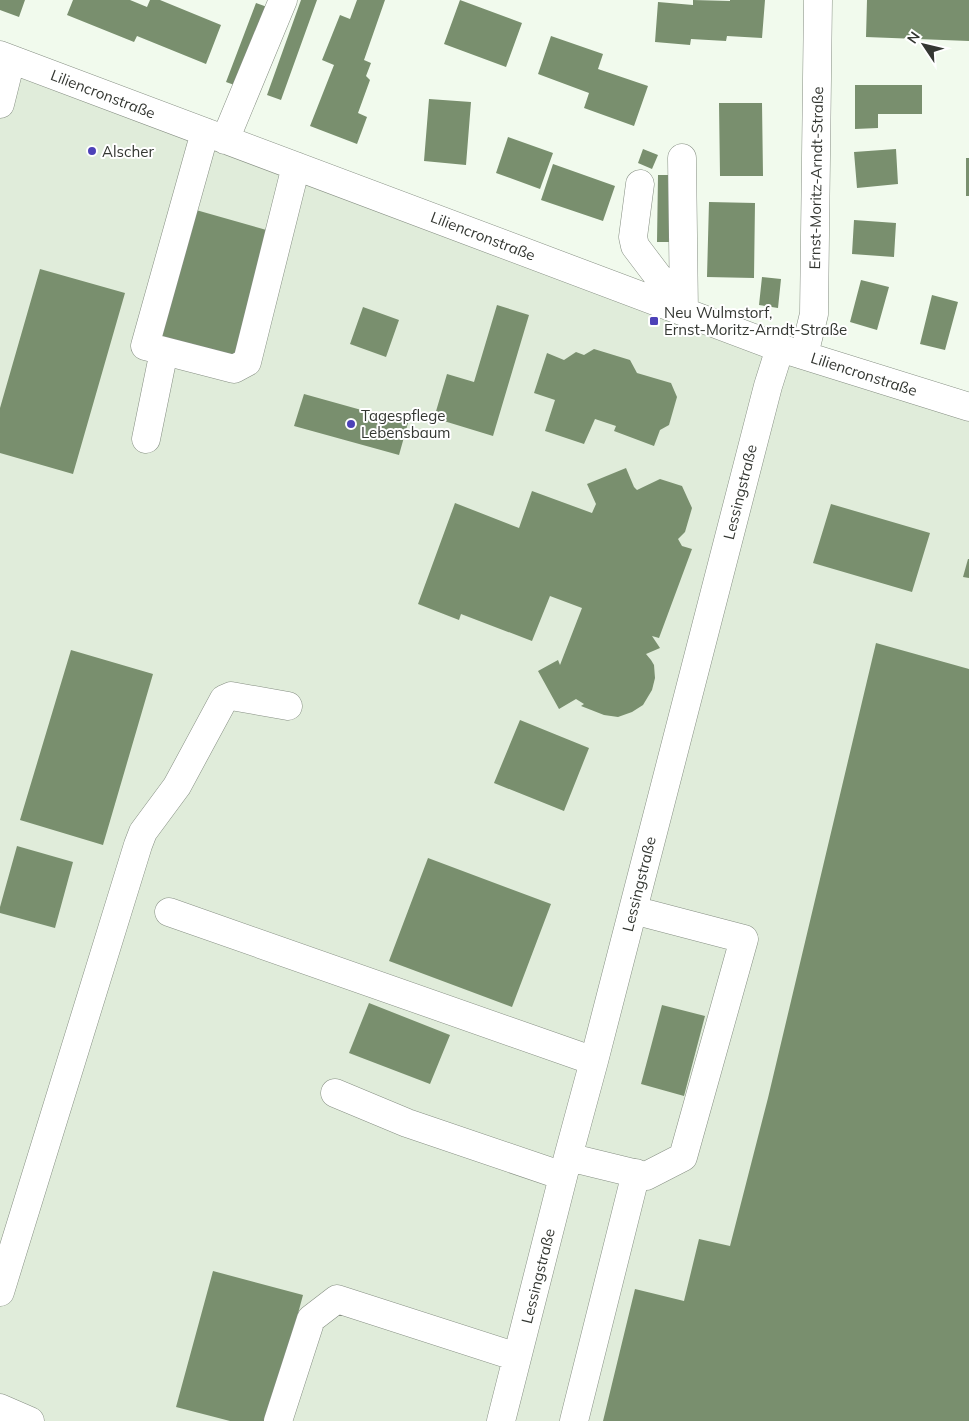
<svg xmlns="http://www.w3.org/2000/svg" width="969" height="1421" viewBox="0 0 969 1421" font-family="Mulish,sans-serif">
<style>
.built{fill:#e0ecda}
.building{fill:#798f6e}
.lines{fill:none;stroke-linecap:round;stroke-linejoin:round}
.minor-casing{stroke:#868f83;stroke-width:29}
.minor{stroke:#fff;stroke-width:28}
.poi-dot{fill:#4d41b8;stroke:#fff;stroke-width:2}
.labels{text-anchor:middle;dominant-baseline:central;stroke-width:4;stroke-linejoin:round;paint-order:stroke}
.street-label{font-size:15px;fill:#343732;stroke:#fff}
.poi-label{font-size:15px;fill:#343732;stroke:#fff;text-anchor:start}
</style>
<rect width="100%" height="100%" fill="#f1faed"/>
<path class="built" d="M0,67L969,417V1421H0Z"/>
<path class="building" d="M0,0H25L19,17L0,10Z
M73,0H130L147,7L150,0H160L221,25L206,64L137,36L134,42L67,15Z
M301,0H317L281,100L267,95Z
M357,0H385L364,60L371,63L366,76L370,80L358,113L367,117L357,144L310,126L334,65L322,60L340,15L350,19Z
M460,0L522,23L506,67L444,44Z
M693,0L730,1V0H765L762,38L727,36L726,41L691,39L690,45L655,42L658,2L693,5Z
M867,0H969V41L866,37Z
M256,3L270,8L240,87L226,82Z
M551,36L603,54L598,69L648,86L634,126L584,108L589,93L538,74Z
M855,85H922V114H878V128L855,129Z
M429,99L471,102L466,165L424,161Z
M719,103H762L763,176H720Z
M508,137L553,153L540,189L496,173Z
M643,149L658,155L652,169L638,163Z
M896,149L898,184L857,188L854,152Z
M966,158H969V196H966Z
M553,164L615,186L603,221L541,200Z
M658,175H677L676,242H657Z
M709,202L755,203L754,278L707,277Z
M189,208L270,231L232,363L150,340Z
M854,220L896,223L894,257L852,254Z
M40,269L125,293L73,474L0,453V408Z
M762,277L781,279L778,308L759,305Z
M861,280L889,287L877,330L850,322Z
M932,295L958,302L945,350L920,344Z
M497,305L529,315L493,436L434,418L447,374L474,382Z
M363,307L399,320L386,357L350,344Z
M594,349L630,360L637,373L671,383L677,397L669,425L660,430L654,446L614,431L616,426L595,419L584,444L545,431L555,400L534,393L547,353L564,360L576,352L584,355Z
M304,394L408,423L399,455L294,426Z
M626,468L634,487L637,490L660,479L682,486L692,508L685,532L678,539L682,546L692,549L659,638L652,636L660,648L646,654L651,660L654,665L655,678L652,690L643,705L632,712L618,717L604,715L581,706L584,704L576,699L559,709L538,671L558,660L560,665L582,608L550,596L532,641L461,614L459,620L418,604L455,503L519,528L532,491L592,513L596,504L587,484Z
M831,504L930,533L912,592L813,563Z
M968,559H969V578L963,577Z
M876,643L969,669V1421H603L635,1289L684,1301L699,1239L730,1246L768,1098Z
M71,650L153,674L103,845L20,820Z
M520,720L589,748L564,811L494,783Z
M17,846L73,862L55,928L0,913V907Z
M428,858L551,904L512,1007L389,961Z
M369,1003L450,1035L430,1084L349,1053Z
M662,1005L705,1016L684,1096L641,1084Z
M213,1271L303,1295L269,1421H230L176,1407Z"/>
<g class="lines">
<defs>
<path id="minor" d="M0,55L780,348L969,407
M0,104L11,60
M205,132L145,346L234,369L247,362L296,166
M225,140L283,0
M682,158L684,312
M640,184L633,237L635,246L660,279L655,301
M804,355L814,314L818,0
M146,439L164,351
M169,912L594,1061
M335,1093L407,1123L563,1176
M568,1157L646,1176L683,1157L744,939L633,910
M0,1292L138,845L143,832L177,786L224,699L231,696L288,706
M0,1408L30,1421
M278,1421L311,1319L337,1299L517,1357
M501,1421L568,1157L594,1061L768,386L780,348
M574,1421L636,1173"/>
</defs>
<use href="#minor" class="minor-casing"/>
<use href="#minor" class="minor"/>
</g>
<g class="poi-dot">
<circle cx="92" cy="151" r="5"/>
<rect x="649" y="316" width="10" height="10" rx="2.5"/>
<circle cx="351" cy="424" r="5"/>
</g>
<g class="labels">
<g class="street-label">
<text transform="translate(103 94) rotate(21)">Liliencronstraße</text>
<text transform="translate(816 178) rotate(-89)">Ernst-Moritz-Arndt-Straße</text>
<text transform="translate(483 236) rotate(21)">Liliencronstraße</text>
<text transform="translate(864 374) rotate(18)">Liliencronstraße</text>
<text transform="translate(740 492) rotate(-76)">Lessingstraße</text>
<text transform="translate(639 884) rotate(-76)">Lessingstraße</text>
<text transform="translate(538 1276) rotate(-76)">Lessingstraße</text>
</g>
<g class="poi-label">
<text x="102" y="151">Alscher</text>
<text x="664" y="312">Neu Wulmstorf,<tspan x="664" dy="17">Ernst-Moritz-Arndt-Straße</tspan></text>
<text x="361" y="415">Tagespflege<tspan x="361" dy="17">Lebensbaum</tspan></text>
</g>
</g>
<g transform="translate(924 45) rotate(305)" stroke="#ffffff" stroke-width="4" paint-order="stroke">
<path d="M0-4L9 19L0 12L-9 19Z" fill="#343732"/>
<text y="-8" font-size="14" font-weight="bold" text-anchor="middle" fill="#343732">N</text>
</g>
</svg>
